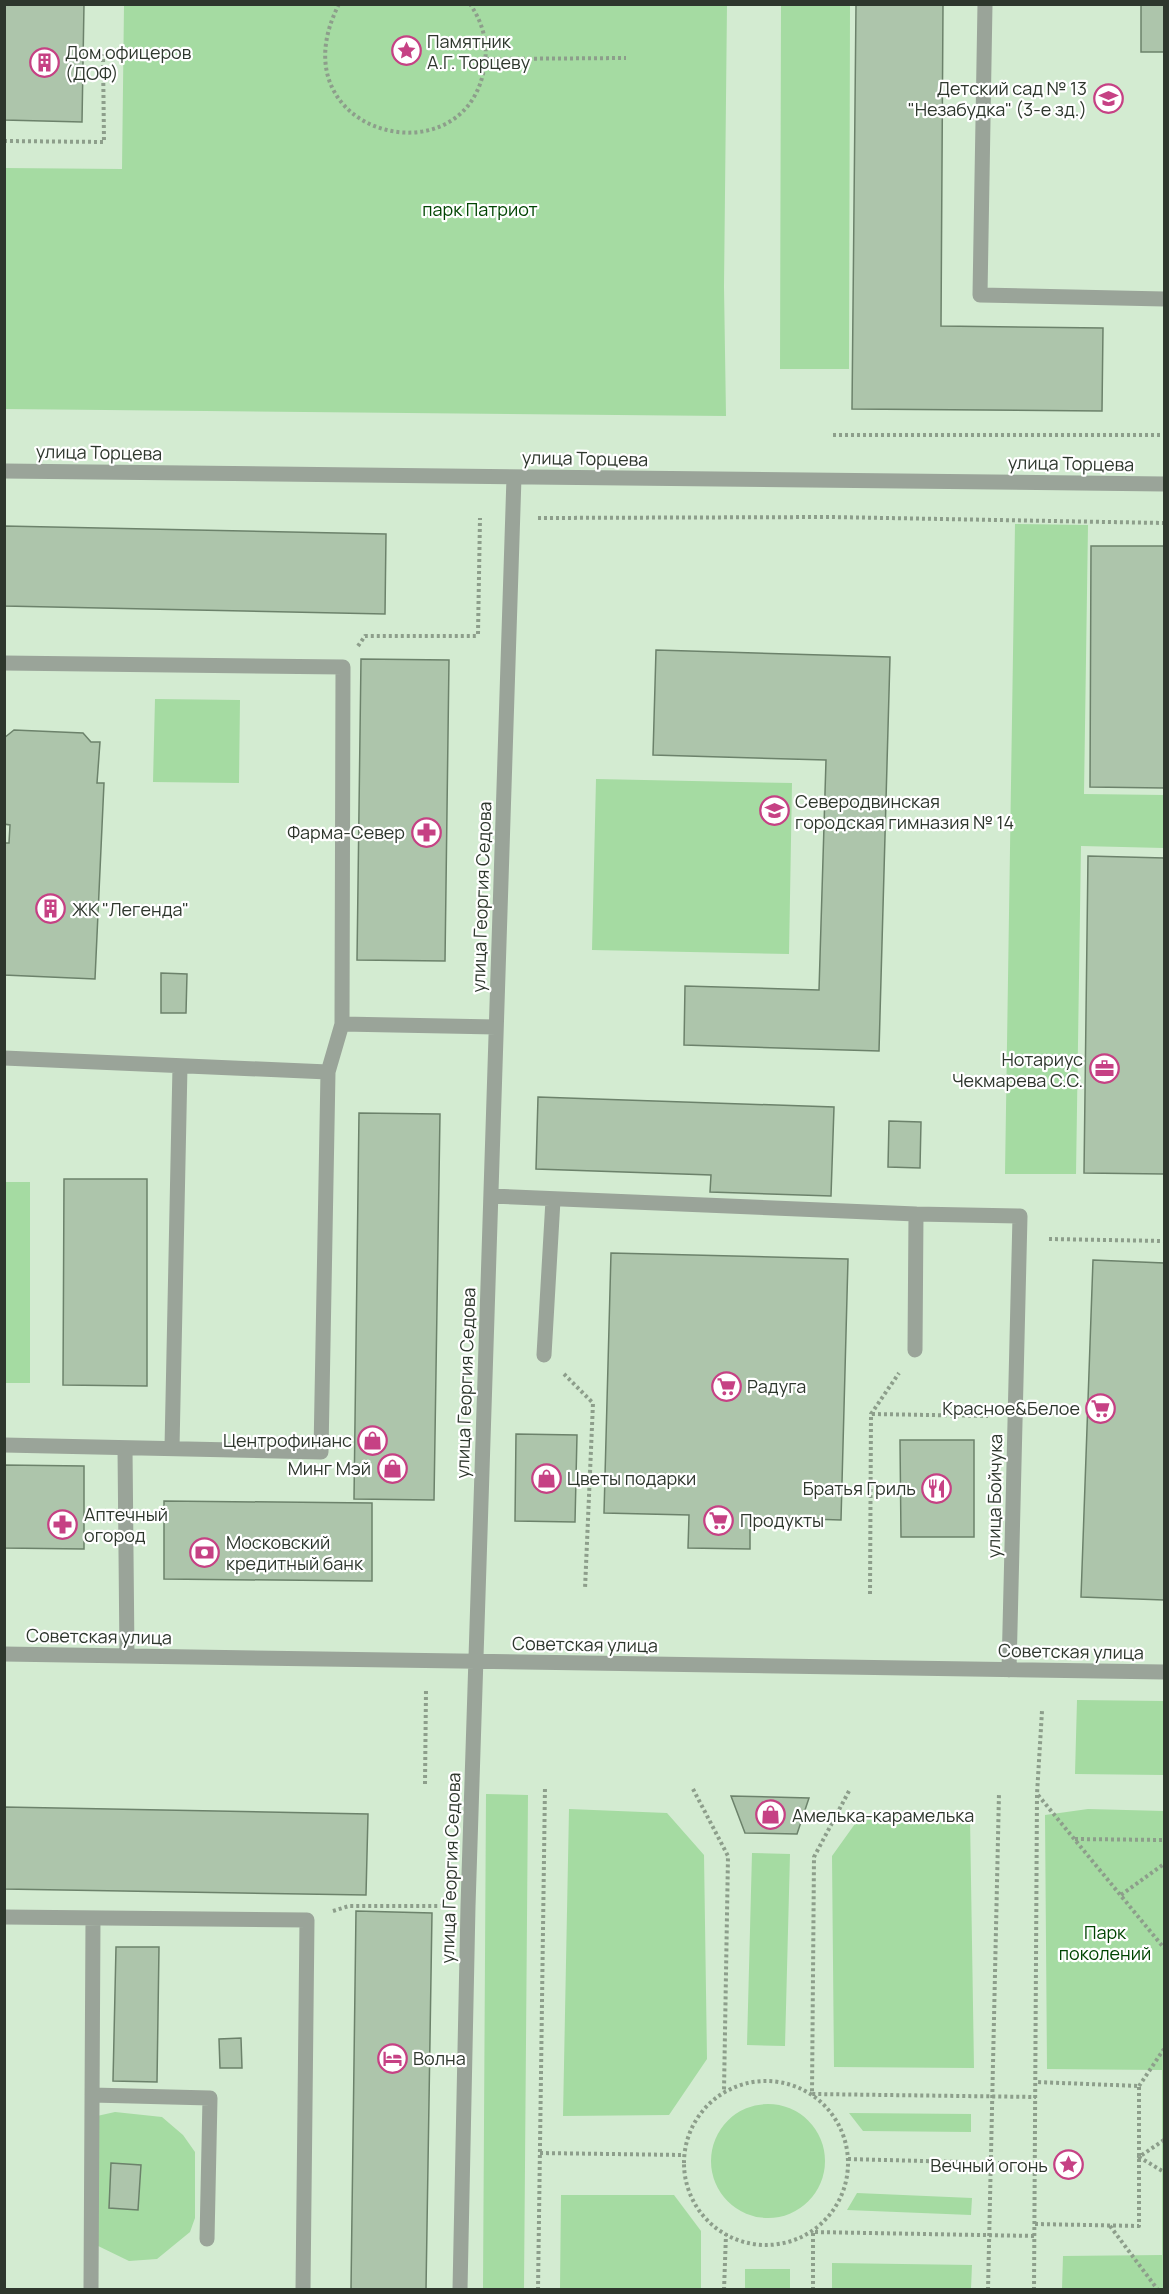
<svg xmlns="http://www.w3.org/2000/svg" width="1169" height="2294" viewBox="0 0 1169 2294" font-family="Manrope,sans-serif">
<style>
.green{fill:#a5dba2}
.building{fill:#adc5ab;stroke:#6c826b;stroke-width:1.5}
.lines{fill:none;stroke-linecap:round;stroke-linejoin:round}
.path{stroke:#8d9e8b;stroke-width:4;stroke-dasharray:3 3;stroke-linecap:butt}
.minor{stroke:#9aa499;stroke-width:15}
.labels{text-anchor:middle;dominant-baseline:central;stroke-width:4.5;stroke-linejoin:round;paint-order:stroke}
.poi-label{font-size:18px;fill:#2e372d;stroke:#fff;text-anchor:start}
.park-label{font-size:18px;fill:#004502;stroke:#fff}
.street-label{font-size:18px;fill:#2e372d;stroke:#fff}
</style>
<rect width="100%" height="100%" fill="#d3ebd1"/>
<path class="green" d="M124,5H727L724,287L726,416L5,409V168L122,169Z
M781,5H850L849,369H780Z
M1015,524L1088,525L1084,794L1164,795V848L1081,846L1076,1174H1005Z
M155,699L240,700L239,783L153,782Z
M596,779L792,783L789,954L592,950Z
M5,1182H30V1383H5Z
M1077,1700L1164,1701V1775L1075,1774Z
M486,1794L528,1795L524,2289H483Z
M569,1809L667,1813L704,1855L707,2059L669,2115L563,2116Z
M1088,1809L1164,1811V2289H1062L1063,2256L1162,2255V2070L1047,2069L1045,1815Z
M862,1814L970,1817L974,2068L834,2067L832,1856Z
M752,1853L790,1854L785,2046L747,2045Z
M711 2161a57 57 0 1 1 114 0a57 57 0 1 1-114 0Z
M115,2112L162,2117L183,2135L195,2152V2218L190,2232L157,2259L129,2261L94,2244L97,2116Z
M849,2113L971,2114V2132L863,2131Z
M857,2193L972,2198L971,2215L847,2210Z
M561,2195H674L701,2231V2289H560Z
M832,2263L972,2265L971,2289H832Z
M745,2269H790V2289H745Z"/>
<path class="building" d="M4,4H84L82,122L4,120Z
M856,4L943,5L941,326L1103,328L1102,411L852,409Z
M1141,4H1164V52H1141Z
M4,526L386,534L385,614L4,606Z
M1091,546H1164V788L1090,787Z
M656,650L890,657L879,1051L684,1045L685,986L819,990L826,760L653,755Z
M361,659L449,660L445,961L357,960Z
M14,730L83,733L91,742H100L97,783H104L95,979L4,975V843H9L10,825L4,824V738Z
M1088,856L1164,858V1174L1084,1173Z
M161,973L187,974L186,1013H161Z
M538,1097L834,1107L831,1196L710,1192L711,1175L536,1169Z
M359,1113L440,1114L434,1500L354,1499Z
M889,1121L921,1122L920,1168L888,1167Z
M64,1179H147V1386L63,1385Z
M611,1253L848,1259L841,1520L750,1517V1549L688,1548L689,1515L604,1513Z
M1093,1260L1164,1263V1600L1081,1597Z
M516,1434L577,1435L575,1522L515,1521Z
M900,1440H974V1537H901Z
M4,1465L84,1466V1549L4,1548Z
M164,1501L372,1503V1581L164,1579Z
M731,1796L771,1797L809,1798L797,1834L745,1833Z
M4,1807L368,1814L366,1895L4,1889Z
M356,1911L432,1913L426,2290H351Z
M116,1947H159L157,2082L113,2081Z
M241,2038L242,2068H220L219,2039Z
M111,2163L141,2165L138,2210L109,2208Z"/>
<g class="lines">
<path class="path" d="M339,4C274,132 458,181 483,74C489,48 485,26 470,4
M486,59L626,58
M4,141L104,142L103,54
M833,435H1164
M538,518L831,517L1164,523
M478,634L480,518
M358,646L365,636H478
M1049,1239L1164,1241
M564,1374L593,1403L585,1589
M872,1414L988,1416
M870,1594L871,1414L899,1373
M425,1784L426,1689
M693,1789L728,1856L724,2091
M849,1791L814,1857L812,2094L1036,2097
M1038,1795L1164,1948
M1075,1839L1164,1840
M1121,1895L1164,1864
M333,1911L349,1906H442
M684 2163a82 82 0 1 1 164 0a82 82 0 1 1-164 0Z
M1139,2086L1164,2049
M1164,2140L1139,2157L1164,2172
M540,2153L683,2155
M848,2159L1036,2164
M1035,2224L1139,2226V2086L1036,2082
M1110,2226L1158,2290
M538,2290L545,1786
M724,2290L726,2234
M813,2290V2232L1035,2236
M988,2290L999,1793
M1034,2290L1037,1794L1042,1711"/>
<path class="minor" d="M985,4L980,295L1164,299
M4,471L1164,484
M4,663L343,667L342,1024L328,1072L321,1452L4,1445
M342,1024L496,1027
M4,1058L328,1072
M491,1196L916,1214L915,1350
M916,1214L1020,1216L1009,1670
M544,1355L553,1200
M125,1448L127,1656
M172,1448L180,1066
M4,1654L1164,1672
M4,1917L307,1920L303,2290
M92,2095L210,2098L207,2239
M91,2290L93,1918
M460,2290L468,1906L514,477"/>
</g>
<defs>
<symbol id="sight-ring" viewBox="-11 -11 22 22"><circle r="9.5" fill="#fff" stroke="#c64184" stroke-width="1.5"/><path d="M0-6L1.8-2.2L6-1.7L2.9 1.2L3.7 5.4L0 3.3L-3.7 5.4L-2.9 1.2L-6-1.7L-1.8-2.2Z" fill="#c64184"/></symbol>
<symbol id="building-ring" viewBox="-11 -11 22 22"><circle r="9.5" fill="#fff" stroke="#c64184" stroke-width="1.5"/><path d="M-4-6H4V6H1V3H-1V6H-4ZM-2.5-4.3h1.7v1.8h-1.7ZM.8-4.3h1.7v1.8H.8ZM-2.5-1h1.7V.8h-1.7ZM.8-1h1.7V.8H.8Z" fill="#c64184"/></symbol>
<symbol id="school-ring" viewBox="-11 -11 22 22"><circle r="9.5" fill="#fff" stroke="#c64184" stroke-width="1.5"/><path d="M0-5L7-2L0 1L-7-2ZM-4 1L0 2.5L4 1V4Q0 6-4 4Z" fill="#c64184"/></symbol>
<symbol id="pharmacy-ring" viewBox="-11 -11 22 22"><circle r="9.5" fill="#fff" stroke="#c64184" stroke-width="1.5"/><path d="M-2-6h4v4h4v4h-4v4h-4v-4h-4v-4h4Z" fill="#c64184"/></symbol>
<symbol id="office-ring" viewBox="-11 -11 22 22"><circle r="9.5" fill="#fff" stroke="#c64184" stroke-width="1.5"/><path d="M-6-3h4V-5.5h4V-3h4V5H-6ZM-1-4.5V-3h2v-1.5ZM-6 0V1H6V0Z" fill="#c64184"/></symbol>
<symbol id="supermarket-ring" viewBox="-11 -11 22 22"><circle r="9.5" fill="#fff" stroke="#c64184" stroke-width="1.5"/><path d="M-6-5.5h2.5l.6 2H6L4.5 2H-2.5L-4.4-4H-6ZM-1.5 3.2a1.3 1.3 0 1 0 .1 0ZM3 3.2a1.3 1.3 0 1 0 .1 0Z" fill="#c64184"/></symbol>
<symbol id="shop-ring" viewBox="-11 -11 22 22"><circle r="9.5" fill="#fff" stroke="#c64184" stroke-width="1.5"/><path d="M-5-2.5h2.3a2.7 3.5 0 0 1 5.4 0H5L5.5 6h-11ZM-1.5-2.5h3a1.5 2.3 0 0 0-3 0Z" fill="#c64184"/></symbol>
<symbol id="restaurant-ring" viewBox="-11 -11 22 22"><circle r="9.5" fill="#fff" stroke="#c64184" stroke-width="1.5"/><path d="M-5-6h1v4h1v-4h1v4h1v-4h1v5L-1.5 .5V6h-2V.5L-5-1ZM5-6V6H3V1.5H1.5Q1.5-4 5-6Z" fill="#c64184"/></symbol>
<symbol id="bank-ring" viewBox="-11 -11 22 22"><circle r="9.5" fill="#fff" stroke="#c64184" stroke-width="1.5"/><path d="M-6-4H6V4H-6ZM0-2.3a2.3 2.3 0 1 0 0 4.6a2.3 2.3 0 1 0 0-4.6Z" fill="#c64184"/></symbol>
<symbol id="hotel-ring" viewBox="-11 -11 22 22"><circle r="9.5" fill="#fff" stroke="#c64184" stroke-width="1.5"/><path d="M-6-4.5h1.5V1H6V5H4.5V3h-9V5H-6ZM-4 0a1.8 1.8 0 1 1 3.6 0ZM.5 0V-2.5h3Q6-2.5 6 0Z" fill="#c64184"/></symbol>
</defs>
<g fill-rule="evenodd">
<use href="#sight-ring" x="390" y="34" width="33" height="33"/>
<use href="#building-ring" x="28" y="46" width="33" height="33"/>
<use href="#school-ring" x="1092" y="82" width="33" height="33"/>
<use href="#school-ring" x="758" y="794" width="33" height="33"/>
<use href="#pharmacy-ring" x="410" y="816" width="33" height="33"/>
<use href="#building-ring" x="34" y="892" width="33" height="33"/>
<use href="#office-ring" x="1088" y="1052" width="33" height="33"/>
<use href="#supermarket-ring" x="710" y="1370" width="33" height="33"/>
<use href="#supermarket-ring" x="1084" y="1392" width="33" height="33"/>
<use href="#shop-ring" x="356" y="1424" width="33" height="33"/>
<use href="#shop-ring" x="376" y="1452" width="33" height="33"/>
<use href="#shop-ring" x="530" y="1462" width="33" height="33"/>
<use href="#restaurant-ring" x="920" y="1472" width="33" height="33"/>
<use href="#supermarket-ring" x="702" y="1504" width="33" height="33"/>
<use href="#pharmacy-ring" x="46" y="1508" width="33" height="33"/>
<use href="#bank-ring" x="188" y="1536" width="33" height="33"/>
<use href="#shop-ring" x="754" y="1798" width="33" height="33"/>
<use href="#hotel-ring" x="376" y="2042" width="33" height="33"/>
<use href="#sight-ring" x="1052" y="2148" width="33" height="33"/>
</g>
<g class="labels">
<g class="poi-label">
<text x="427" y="41">Памятник<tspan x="427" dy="21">А.Г. Торцеву</tspan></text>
<text x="65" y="52">Дом офицеров<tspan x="65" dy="21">(ДОФ)</tspan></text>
<text x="1087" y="88" text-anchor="end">Детский сад № 13<tspan x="1087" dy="21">"Незабудка" (3-е зд.)</tspan></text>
<text x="795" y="801">Северодвинская<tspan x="795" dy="21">городская гимназия № 14</tspan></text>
<text x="405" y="832" text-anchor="end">Фарма-Север</text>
<text x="72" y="909">ЖК "Легенда"</text>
<text x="1083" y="1059" text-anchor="end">Нотариус<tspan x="1083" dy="21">Чекмарева С.С.</tspan></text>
<text x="747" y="1386">Радуга</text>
<text x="1080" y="1408" text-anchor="end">Красное&amp;Белое</text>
<text x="352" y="1440" text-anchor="end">Центрофинанс</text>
<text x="371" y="1468" text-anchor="end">Минг Мэй</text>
<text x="567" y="1478">Цветы подарки</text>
<text x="916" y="1488" text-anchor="end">Братья Гриль</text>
<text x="84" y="1514">Аптечный<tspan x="84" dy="21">огород</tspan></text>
<text x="740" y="1520">Продукты</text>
<text x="226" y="1542">Московский<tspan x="226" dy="21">кредитный банк</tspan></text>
<text x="792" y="1815">Амелька-карамелька</text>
<text x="413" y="2058">Волна</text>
<text x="1048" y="2165" text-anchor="end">Вечный огонь</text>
</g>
<g class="park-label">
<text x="480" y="209">парк Патриот</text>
<text x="1105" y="1932">Парк<tspan x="1105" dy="21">поколений</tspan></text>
</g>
<g class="street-label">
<text transform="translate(99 452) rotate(1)">улица Торцева</text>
<text transform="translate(585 458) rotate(1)">улица Торцева</text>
<text transform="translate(1071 463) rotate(1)">улица Торцева</text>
<text transform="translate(481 897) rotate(-88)">улица Георгия Седова</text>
<text transform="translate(465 1383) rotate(-88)">улица Георгия Седова</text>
<text transform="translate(994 1496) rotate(-89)">улица Бойчука</text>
<text transform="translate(99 1636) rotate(1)">Советская улица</text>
<text transform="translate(585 1644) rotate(1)">Советская улица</text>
<text transform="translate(1071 1651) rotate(1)">Советская улица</text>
<text transform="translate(450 1868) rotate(-88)">улица Георгия Седова</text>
</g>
</g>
<rect width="1169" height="2294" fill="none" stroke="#2e372d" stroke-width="12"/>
</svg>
